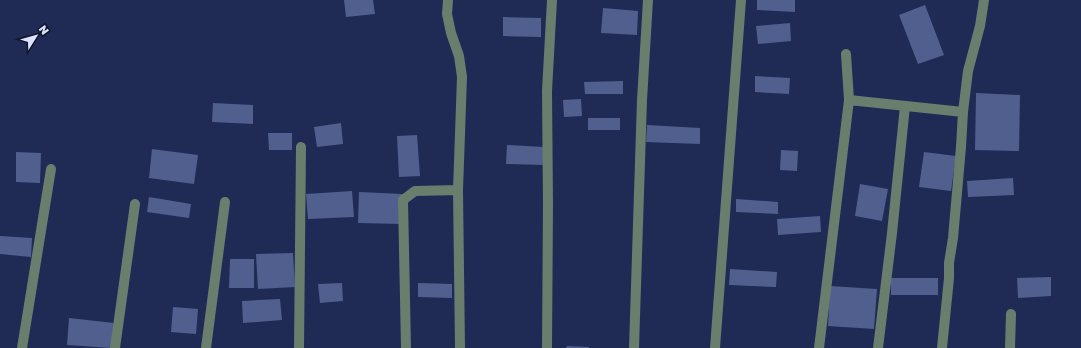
<svg xmlns="http://www.w3.org/2000/svg" width="1081" height="348" viewBox="0 0 1081 348" font-family="'Golos Text',sans-serif">
<style>
.building{fill:#505f8e}
.lines{fill:none;stroke-linecap:round;stroke-linejoin:round}
.minor{stroke:#697e6d;stroke-width:10}
</style>
<rect width="100%" height="100%" fill="#1f2b55"/>
<path class="building" d="M344,0H373L375,14L346,17Z
M757,0H795V12L757,10Z
M925,5L944,55L918,64L899,15Z
M603,8L638,11L637,35L601,33Z
M503,17L541,18V37L503,36Z
M790,23L791,41L758,44L756,26Z
M755,76L790,78L789,94L755,92Z
M623,81V94H585L584,82Z
M976,93L1020,95L1019,151L975,150Z
M581,99L582,116L564,117L563,100Z
M213,103L253,105V124L212,122Z
M588,118H620V130H588Z
M341,123L343,144L317,147L314,127Z
M647,125L700,128V144L646,142Z
M268,133H292V150H269Z
M417,135L420,176L399,177L397,136Z
M507,145L544,147V165L506,164Z
M152,149L198,155L194,184L149,178Z
M781,150L798,151L797,171L780,170Z
M16,152L41,153L40,183L16,182Z
M924,152L956,156L951,191L919,187Z
M1013,178L1014,195L968,197L967,181Z
M860,184L888,189L882,221L855,216Z
M352,191L354,217L308,219L306,194Z
M359,192L402,194L401,224L358,223Z
M149,197L191,204L189,218L147,212Z
M736,199L778,202V214L736,212Z
M820,216L821,232L778,235L777,219Z
M0,236L32,238L31,257L0,254Z
M293,253L295,287L258,289L256,254Z
M230,259H254V288H229Z
M730,269L777,272L776,287L729,285Z
M1051,277V296L1018,298L1017,278Z
M891,278H938V295H891Z
M342,283L343,301L320,303L318,284Z
M418,283L452,284V298L418,297Z
M830,286L877,289L874,329L828,326Z
M280,299L282,320L243,323L242,301Z
M173,307L198,309L196,334L171,332Z
M69,318L114,323L111,348L67,345Z
M567,346L589,347V348H566Z"/>
<g class="lines">
<path class="minor" d="M448,0L447,14L451,33L459,56L462,77L458,190L460,348
M849,100L963,112
M22,348L51,169
M115,348L135,204
M206,348L225,202
M299,348L301,147
M406,348L403,200L415,191L458,190
M547,348L548,204L547,91L552,0
M634,348L642,100L648,0
M715,348L741,0
M819,348L849,100L846,54
M878,348L892,233L905,106
M942,348L949,278V263L953,238L961,147L963,112L968,71L980,26L984,0
M1010,348L1011,314"/>
</g>
<g transform="translate(36 36) rotate(53)" stroke="#101528" stroke-width="3" paint-order="stroke">
<path d="M0-3L7 15L0 10L-7 15Z" fill="#dae3ff"/>
<text y="-6" font-size="11" font-weight="bold" text-anchor="middle" fill="#dae3ff">N</text>
</g>
</svg>
